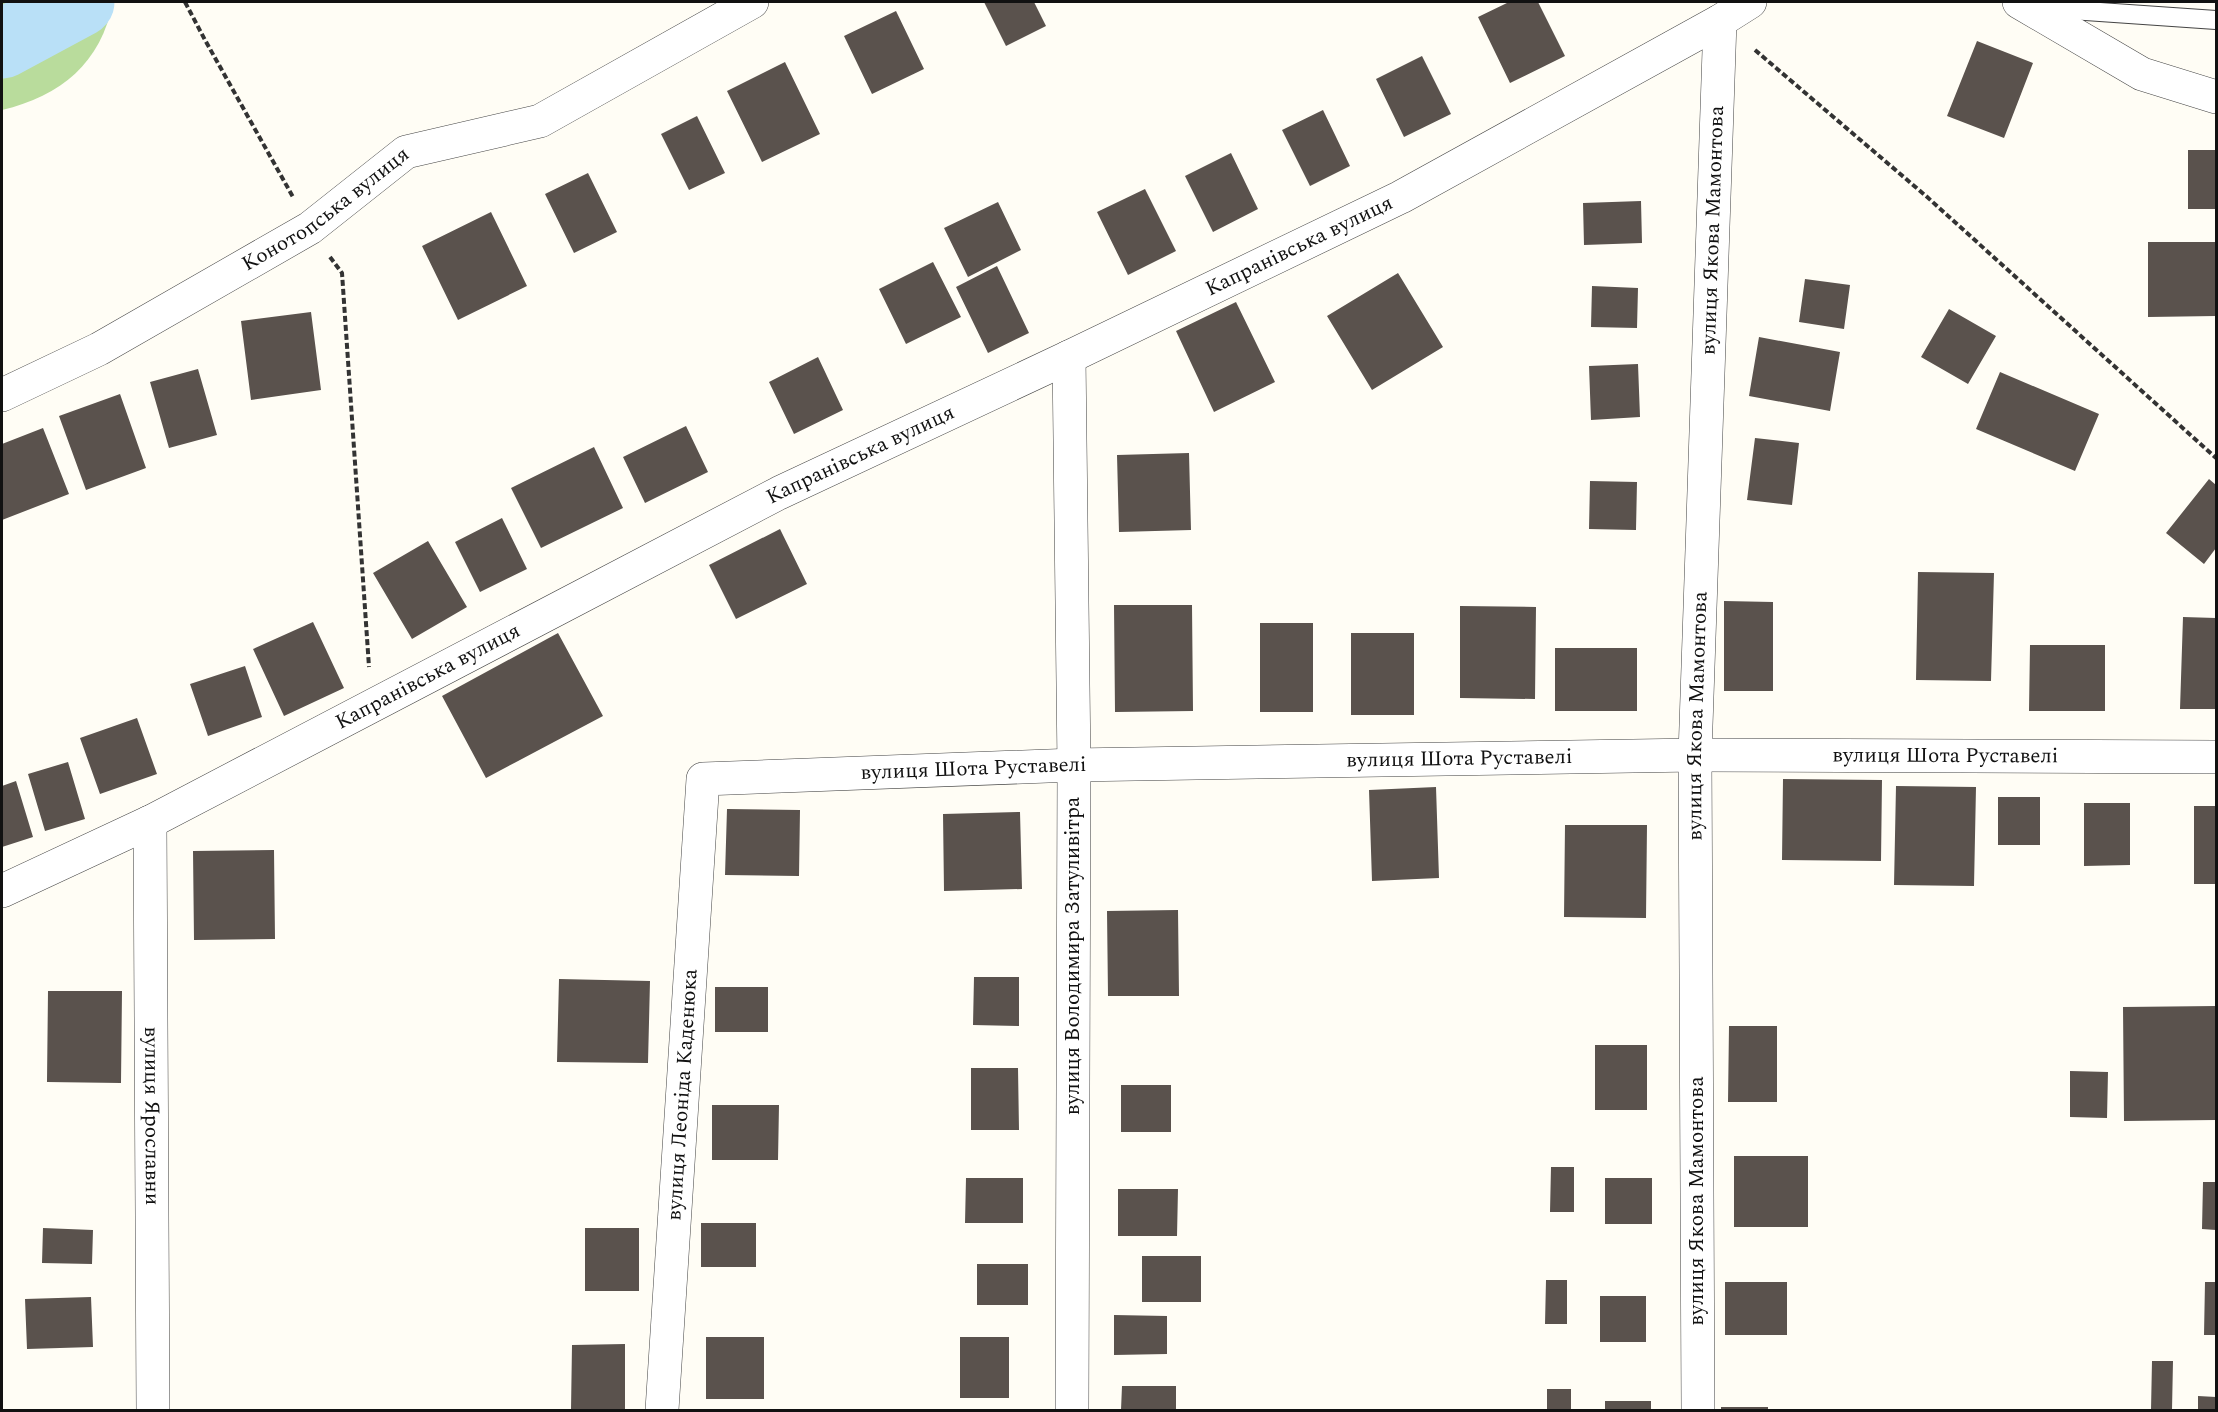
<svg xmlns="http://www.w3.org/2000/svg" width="2218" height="1412" viewBox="0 0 2218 1412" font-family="Spectral,serif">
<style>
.forest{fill:#b9dc9c}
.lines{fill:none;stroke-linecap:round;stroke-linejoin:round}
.river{stroke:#b9e0f7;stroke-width:69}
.building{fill:#5a524d}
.lane-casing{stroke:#444;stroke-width:20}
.street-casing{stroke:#444;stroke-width:34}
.path{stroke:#333;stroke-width:4;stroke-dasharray:6 3;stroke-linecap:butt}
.lane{stroke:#fff;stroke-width:18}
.street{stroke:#fff;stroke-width:33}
.labels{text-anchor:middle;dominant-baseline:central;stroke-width:6;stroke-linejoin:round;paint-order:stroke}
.street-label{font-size:21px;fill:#111;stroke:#fff}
</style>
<rect width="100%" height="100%" fill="#fffdf5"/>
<path class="forest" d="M2,2H113C101,63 61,96 2,110Z"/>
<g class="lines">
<path class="river" d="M2,44L80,2"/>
</g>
<path class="building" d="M984,2H1034L1046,26L1006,46Z
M1509,2H1538L1565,56L1510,83L1478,17Z
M896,11L924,69L872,94L844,36Z
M1977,41L2033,63L2004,138L1947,116Z
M1422,56L1451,114L1404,137L1376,79Z
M785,62L820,134L762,162L727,91Z
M1323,110L1350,166L1310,186L1282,130Z
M697,116L725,173L689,190L661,134Z
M2188,150H2216V209H2188Z
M1231,153L1258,209L1213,232L1185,176Z
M588,173L617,232L574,253L545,194Z
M1145,189L1176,251L1128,275L1097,212Z
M1641,201L1642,243L1584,245L1583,203Z
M998,202L1021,250L968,277L944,228Z
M491,212L527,286L458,320L422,246Z
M2148,242H2216V316L2148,317Z
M933,262L961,317L906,344L879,289Z
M997,266L1029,333L988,353L956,287Z
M1398,273L1443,347L1372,390L1327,316Z
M1805,279L1850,285L1844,329L1799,322Z
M1592,286L1638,288L1637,328L1591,327Z
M1236,302L1275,382L1214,412L1176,331Z
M1949,309L1996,336L1968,384L1921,357Z
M311,312L321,390L251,400L241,321Z
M1759,337L1840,352L1830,411L1749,396Z
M818,357L843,410L794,434L769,382Z
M1638,364L1640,417L1591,420L1589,366Z
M198,369L217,435L169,448L150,382Z
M2000,372L2099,414L2075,471L1976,429Z
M120,394L146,468L86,490L59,416Z
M686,426L708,472L645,503L623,457Z
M43,428L69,494L2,520V444Z
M1755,438L1799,443L1792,505L1747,500Z
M594,447L623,508L541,548L511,488Z
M1189,453L1191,530L1119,532L1117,455Z
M2209,479L2216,485V548L2204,564L2166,533Z
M1590,481L1637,482L1636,530L1589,529Z
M502,518L527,569L480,592L455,542Z
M780,529L807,584L736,619L709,565Z
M428,541L467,607L412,639L373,573Z
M1918,572L1994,573L1991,681L1916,680Z
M1724,601L1773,602V691H1724Z
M1114,605H1192L1193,711L1115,712Z
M1460,606L1536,607L1535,699L1460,698Z
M2183,617L2216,618V709H2180Z
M313,622L344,688L284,716L253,649Z
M1260,623H1313V712H1260Z
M558,633L603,716L486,778L442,696Z
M1351,633H1414V715H1351Z
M2030,645H2105V711H2029Z
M1555,648H1637V711H1555Z
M245,666L262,717L208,736L190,684Z
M137,718L157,774L100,794L80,738Z
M68,762L85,819L45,831L28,774Z
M1783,779L1882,780L1881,861L1782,860Z
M16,781L33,837L2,847V786Z
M1896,786L1976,787L1974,886L1894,885Z
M1436,787L1439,878L1372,881L1369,790Z
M1998,797H2040V845H1998Z
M2084,803H2130V865L2084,866Z
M2194,806H2216V884H2194Z
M727,809L800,810L799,876L725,875Z
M1020,812L1022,889L944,891L943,814Z
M1565,825H1647L1646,918L1564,917Z
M274,850L275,939L194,940L193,851Z
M1178,910L1179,996H1108L1107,911Z
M974,977H1019V1026L973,1025Z
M559,979L650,981L648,1063L557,1062Z
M715,987H768V1032H715Z
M48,991H122L121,1083L47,1082Z
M2216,1006V1120L2124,1121L2123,1007Z
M1729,1026H1777V1102H1728Z
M1595,1045H1647V1110H1595Z
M971,1068H1018L1019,1130H971Z
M2070,1071L2108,1072L2107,1118L2070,1117Z
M1121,1085H1171V1132H1121Z
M712,1105H779L778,1160H712Z
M1734,1156H1808V1227H1734Z
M1551,1167H1574V1212H1550Z
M966,1178H1023V1223H965Z
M1605,1178H1652V1224H1605Z
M2203,1182H2216V1230L2202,1229Z
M1118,1189H1178L1177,1236H1118Z
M701,1223H756V1267H701Z
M43,1228L93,1230L92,1264L42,1263Z
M585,1228H639V1291H585Z
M1142,1256H1201V1302H1142Z
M977,1264H1028V1305H977Z
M1546,1280H1567V1324H1545Z
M1725,1282H1787V1335H1725Z
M2205,1282H2216V1335H2204Z
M1600,1296H1646V1342H1600Z
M91,1297L93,1347L27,1349L25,1299Z
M1114,1315L1167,1316V1354L1114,1355Z
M706,1337H764V1399H706Z
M960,1337H1009V1398H960Z
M625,1344V1410H571L572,1345Z
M2152,1361H2173L2172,1410H2151Z
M1122,1386H1176V1410H1121Z
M1547,1389H1571V1410H1547Z
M2198,1396L2216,1397V1410H2198Z
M1605,1401H1651V1410H1605Z
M1721,1407H1768V1410H1721Z"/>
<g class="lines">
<defs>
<path id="lane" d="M2042,8L2216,20"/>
<g id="street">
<path d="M2019,2L2142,74L2216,97"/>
<path d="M1069,357L1074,765L1072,1410"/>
<path id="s1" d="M2,395L99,349L310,228L406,152L540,121L752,2"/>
<path id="s2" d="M150,822L153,1410"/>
<path id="s3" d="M2,891L150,822L779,493L1069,357L1401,197L1720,21L1750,2"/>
<path id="s4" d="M662,1410L703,779L1074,765L1695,755L2216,757"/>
<path id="s5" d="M1698,1410L1695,755L1720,21"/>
</g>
</defs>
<use href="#lane" class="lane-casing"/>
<use href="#street" class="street-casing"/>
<path class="path" d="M185,2L205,40L293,197
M1755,50L1926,196L2216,458
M330,257L342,273L369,667"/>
<use href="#lane" class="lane"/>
<use href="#street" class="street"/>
</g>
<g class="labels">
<g class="street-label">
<text stroke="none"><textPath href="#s1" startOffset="374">Конотопська вулиця</textPath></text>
<text stroke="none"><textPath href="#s5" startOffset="1180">вулиця Якова Мамонтова</textPath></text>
<text stroke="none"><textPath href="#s3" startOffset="1449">Капранівська вулиця</textPath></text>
<text stroke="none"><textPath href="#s3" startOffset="963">Капранівська вулиця</textPath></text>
<text stroke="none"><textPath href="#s3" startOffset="477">Капранівська вулиця</textPath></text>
<text stroke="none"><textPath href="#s5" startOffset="694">вулиця Якова Мамонтова</textPath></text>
<text stroke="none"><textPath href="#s4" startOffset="1875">вулиця Шота Руставелі</textPath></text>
<text stroke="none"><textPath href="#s4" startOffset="1389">вулиця Шота Руставелі</textPath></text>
<text stroke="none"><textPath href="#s4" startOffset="903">вулиця Шота Руставелі</textPath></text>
<text transform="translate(1073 956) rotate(-90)">вулиця Володимира Затуливітра</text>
<text stroke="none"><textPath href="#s4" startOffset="316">вулиця Леоніда Каденюка</textPath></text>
<text stroke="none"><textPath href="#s2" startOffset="294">вулиця Ярославни</textPath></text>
<text transform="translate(1697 1201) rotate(-90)">вулиця Якова Мамонтова</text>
</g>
</g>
<rect width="2218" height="1412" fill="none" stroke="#111111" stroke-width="6"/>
</svg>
